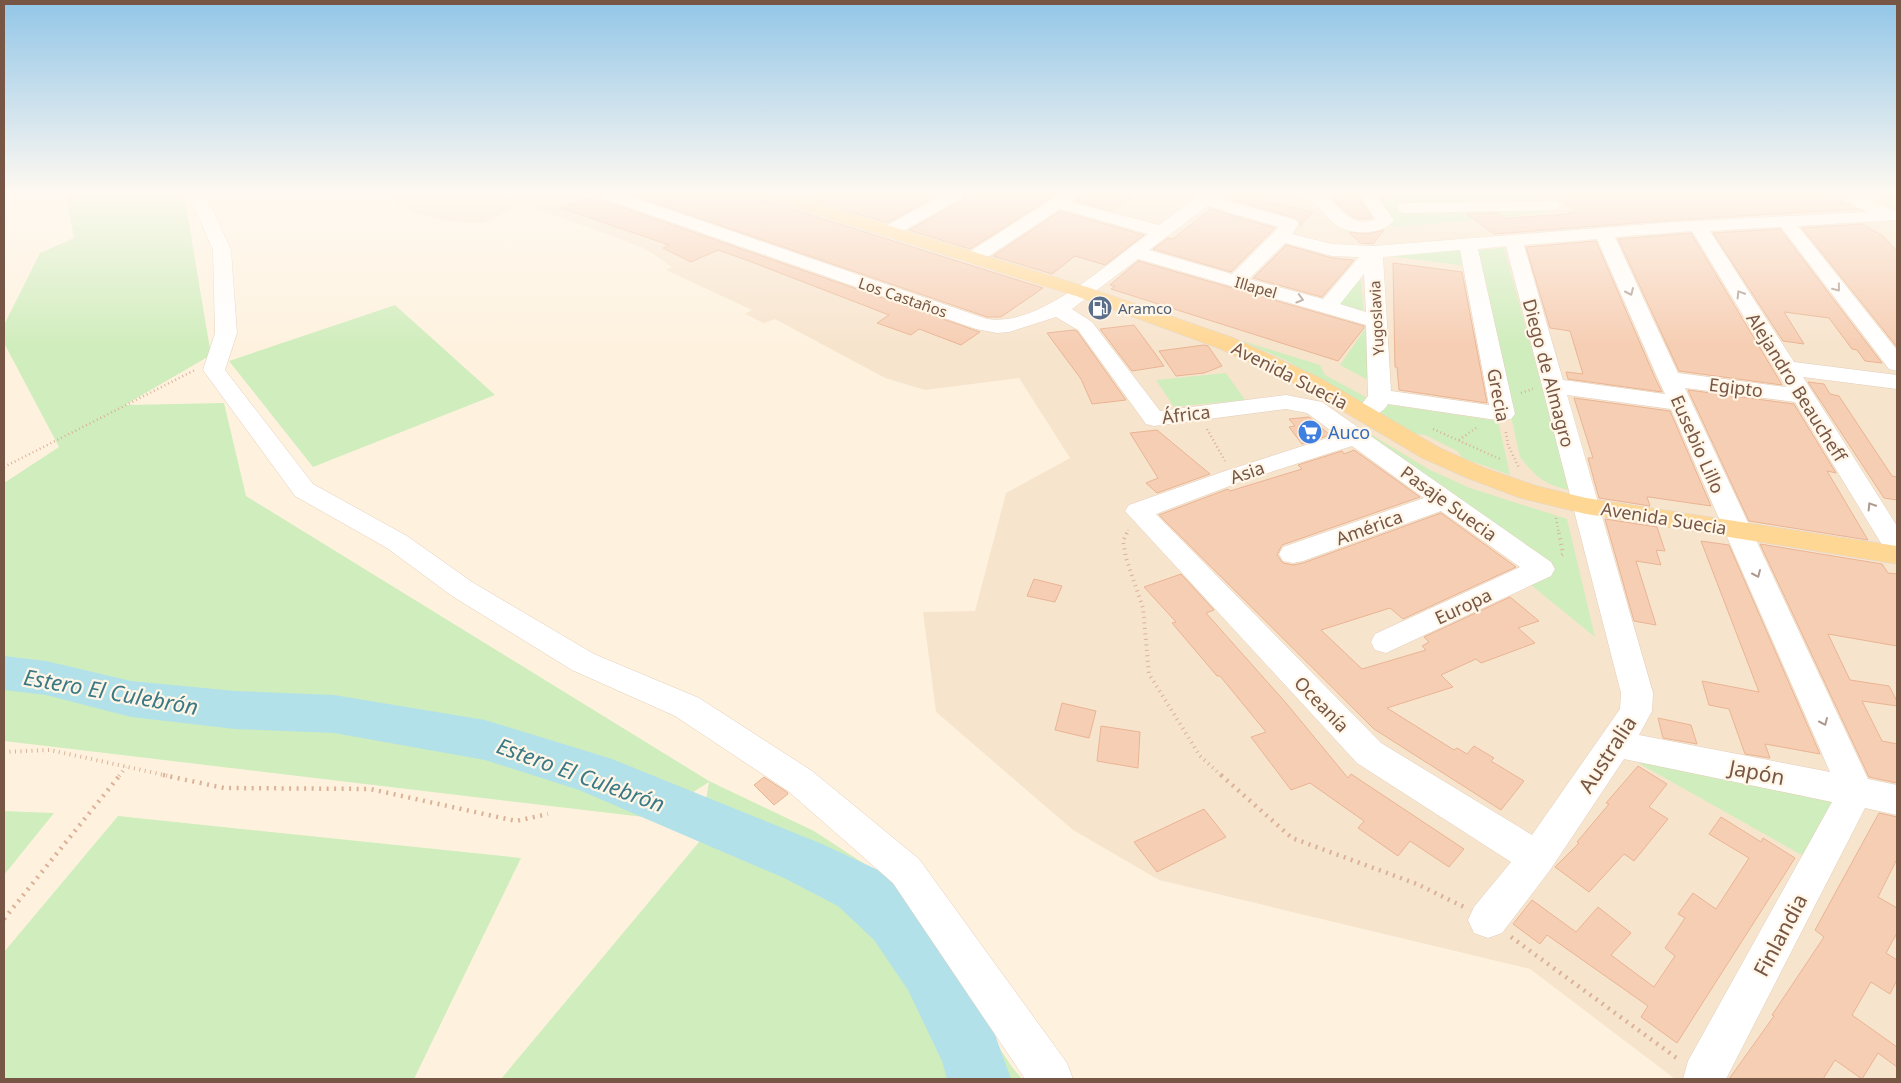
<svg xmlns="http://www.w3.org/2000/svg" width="1901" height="1083" viewBox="0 0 1901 1083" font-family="'Noto Sans',sans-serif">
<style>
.residential{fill:#f7e4cd}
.green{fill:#d0edbd}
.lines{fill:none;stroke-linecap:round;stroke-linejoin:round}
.river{fill:#b2e1e9;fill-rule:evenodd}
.building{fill:#f6ceb4;stroke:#eab493}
.minor-casing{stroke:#e3ceba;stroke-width:1}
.major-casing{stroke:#ded6d2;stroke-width:1}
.path-far3{stroke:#dbb198;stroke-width:2;stroke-dasharray:0.5 2.5;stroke-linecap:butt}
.path-far2{stroke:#dbb198;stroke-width:2.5;stroke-dasharray:1 3;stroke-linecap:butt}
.path-far1{stroke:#dbb198;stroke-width:4;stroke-dasharray:1 4.5;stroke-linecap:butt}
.path{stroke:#dbb198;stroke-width:4.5;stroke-dasharray:2 5.5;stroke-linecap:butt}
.minor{fill:#fff;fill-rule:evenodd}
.major{fill:#ffd795;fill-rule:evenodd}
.oneway{stroke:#ad9a8f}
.labels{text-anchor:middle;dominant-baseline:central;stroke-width:4.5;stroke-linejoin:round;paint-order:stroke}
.far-street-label{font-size:15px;fill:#775645;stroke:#fff6e7}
.far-service-label{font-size:15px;fill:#4e5e75;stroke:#fff6e7;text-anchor:start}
.street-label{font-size:18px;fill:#775645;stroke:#fff6e7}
.shop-label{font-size:18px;fill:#366cbe;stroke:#fff6e7;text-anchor:start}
.near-street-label{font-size:21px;fill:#775645;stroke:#fff6e7}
.near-water-label{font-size:22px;font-style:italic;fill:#3a7985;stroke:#fff6e7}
</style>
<rect width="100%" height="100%" fill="#fef2df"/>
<path class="residential" d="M387,194H1897V1079H1675L1530,969L1159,880L1073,830L936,712L923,612L975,611L1006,493L1070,458L1019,378L925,390L885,378L775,319L764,323L745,314L752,310L666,270L672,267L646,249L525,204L483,223L447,221L418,214L397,205Z"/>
<path class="green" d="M66,194H174L185,200L211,355L125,405L224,403L246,496L709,781L814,831L886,878L1012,1067L1022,1079H501L699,842L709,782L652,818L4,741V483L59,447L4,343V325L40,253L74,238Z
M1372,194H1532L1550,213L1392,227Z
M1466,248L1468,266L1380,255Z
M1504,248L1570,490C1545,485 1536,477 1520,457L1475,250Z
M1358,281H1361L1364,314L1336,306Z
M395,305L495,395L313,467L229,361Z
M1367,326L1368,378L1366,379L1340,365Z
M1239,340L1320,365L1325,375L1373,401L1364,404L1285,360Z
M1226,373L1245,400L1174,407L1156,380Z
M1385,404L1498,421L1510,475L1463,458L1457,451L1425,435L1409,433L1380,414Z
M1357,426L1430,470L1470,488L1567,519L1595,637L1526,581L1545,567L1349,429Z
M1641,761L1840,804L1807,858L1640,764Z
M4,811L54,813L4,875Z
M118,816L521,858L414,1079H4V952Z"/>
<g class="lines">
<path class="river" d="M4,656L46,661L131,681L235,691L334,695L485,720L612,759L822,844L878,870L914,902L950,950L994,1032L1011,1079H947L942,1061L908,990L874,940L838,906L784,878L579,790L485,760L334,733L235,729L131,717L46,695L4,690Z"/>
</g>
<path class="building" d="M598,194L601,200L980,332L961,345L919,329L911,335L877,323L889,315L749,261L718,250L691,262L663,248L669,245L561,208Z
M629,194H760L763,200L1043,288L1001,317H987Z
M793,194H940L887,223Z
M966,194H1057L970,249L909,230L963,200Z
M1081,194H1134L1111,211L1075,201Z
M1230,194H1276L1267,202L1313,212L1300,226V223L1296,218L1225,198Z
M1330,194H1357L1372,218L1359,219L1353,217L1334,201Z
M1553,194H1830L1857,209L1674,220L1494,234L1467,214L1498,213L1505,218L1571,214L1568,212H1577Z
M1211,209L1275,228L1231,272L1153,249L1168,238L1173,239Z
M1060,211L1144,235L1105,265L1075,256L1052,274L993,256Z
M1862,224L1883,236L1897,251V347L1802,228Z
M1780,229L1882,363L1865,361L1857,350L1852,349L1829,318L1784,312L1804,344L1783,341L1713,233Z
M1384,230L1373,244L1360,243L1349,232L1368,234Z
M1691,233L1778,378L1782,385L1679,371L1618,239Z
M1596,241L1656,380L1662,392L1568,379L1566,372L1583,374L1570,331L1550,328L1526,247Z
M1286,245L1332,258L1354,260L1322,297L1253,278Z
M1138,261L1364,326V328L1338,361L1111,289L1115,286L1110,285Z
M1393,263L1462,272L1487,403L1399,390L1397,367H1395Z
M1134,325L1154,352L1164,366L1132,371L1100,329Z
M1074,330L1077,331L1126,400L1092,404L1081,379L1047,333Z
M1204,345L1208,346L1222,366L1204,373L1176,376L1159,351Z
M1808,382L1824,384L1830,394L1839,396L1892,476L1897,477V500L1884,498Z
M1688,390L1794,404L1836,473L1827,471L1868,540L1749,521Z
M1574,398L1670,411L1711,506L1649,497H1647L1650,506L1599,498L1588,458H1593Z
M1309,417L1330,435L1302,444L1289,427L1295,426L1289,419Z
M1157,430L1210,474L1157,493L1146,483L1158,478L1130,433Z
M1354,450L1420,497L1282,545L1277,555L1283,563L1293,565L1303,563L1441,513L1516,567L1403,619L1390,608L1321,630L1362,669L1426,650L1422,646L1429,642L1424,637L1510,597L1539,621L1518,628L1535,643L1481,663L1476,659L1441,675L1453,687L1387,708L1454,750L1457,748L1467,754L1474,746L1494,758L1491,761L1524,781L1501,810L1374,729L1159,515L1228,489L1230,491L1302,469L1298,465L1342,451L1344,454Z
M1605,519L1657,527L1665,551L1656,550L1661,565L1636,561L1656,625L1634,621Z
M1701,541L1729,545L1820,754L1765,744L1770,758L1745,754L1729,709L1709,705L1702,681L1759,692Z
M1760,544L1882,564L1888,573L1897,574V646L1828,634L1850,680L1889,686L1897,701V706L1862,701L1882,741L1897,744V783L1869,777Z
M1181,574L1214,610L1206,613L1286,703L1348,778L1351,774L1464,849L1449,867L1410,841L1398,856L1358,828L1364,821L1310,783L1291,790L1251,737L1266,732L1220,676H1217L1172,623L1176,622L1144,587Z
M1034,579L1062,586L1055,602L1027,596Z
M1062,703L1096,711L1089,738L1055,730Z
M1658,718L1691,725L1697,744L1663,738Z
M1101,726L1140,732L1138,768L1097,761Z
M1638,766L1667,784L1649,807L1668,819L1634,861L1624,854L1589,892L1555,867L1579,843L1577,842L1609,804L1606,803Z
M764,777L787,792L788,794L774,805L754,785Z
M1204,809L1226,837L1157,872L1134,842Z
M1879,813L1897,817V859L1878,897L1897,908V933L1886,953L1897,960V980L1890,994L1871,982L1852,1015L1897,1047V1067L1878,1053L1862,1079L1835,1060L1823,1079H1729L1774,1016L1772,1015L1824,937L1815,930Z
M1721,817L1761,842L1763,838L1795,858L1677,1043L1641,1017L1648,1006L1547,935L1540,944L1513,924L1532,900L1576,932L1598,907L1631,933L1611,955L1654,987L1675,956L1665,948L1685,918L1678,914L1693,893L1716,909L1749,858L1709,834Z"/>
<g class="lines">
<defs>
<path id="minor" d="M184,194H201L212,208L231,250L237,333L225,370L313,484L407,536L472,582L594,654L699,698L812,771L919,859L1067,1063L1073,1079H1025L893,883L788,791L675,716L572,670L452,596L387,548L295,496L203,370L215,333L213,250L195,209Z
M600,194H624L987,319C1040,327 1106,264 1148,234L1060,209L980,262H966L964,258L966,254L1060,194H1079L1071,202L1159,225L1201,194H1220L1217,198L1296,220L1299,224L1292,234L1332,244L1373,246L1674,222L1868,212L1857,207L1844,194H1862L1897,212V220L1798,226L1897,350V371L1889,369L1781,227L1710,231L1794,362L1897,375V389L1803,377L1897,526V556L1887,553L1795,402L1685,388L1868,779L1897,785V815L1865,808L1726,1079H1683L1688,1061L1832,802L1624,759L1550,870L1502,933L1488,938L1474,933L1468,920L1474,907L1511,862L1357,763L1125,511L1129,505L1225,471L1337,435L1307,413L1286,409L1154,426L1146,424L1078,330L1056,317L1009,332L997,333L976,329L602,198ZM1207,206L1279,227L1232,274L1149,250ZM1692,231L1775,368L1786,387L1678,373L1615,237ZM1597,239L1658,379L1665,394L1563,380L1524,245ZM1285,243L1332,256L1359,257L1323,299L1249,279ZM1506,246L1621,693L1620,709L1532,835L1381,743L1156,514L1243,481L1352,446L1424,498L1283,547L1279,554L1283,561L1293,563L1303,561L1441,511L1520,567L1375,634L1371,642L1375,650L1386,653L1551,576L1555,569L1551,562L1322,402L1286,395L1160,411L1092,322L1072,309L1138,259L1366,325L1368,396L1358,409L1362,414C1373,417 1382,414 1388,404L1503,421L1511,419L1515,414L1478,249ZM1460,250L1489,405L1391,391L1383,257ZM1364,274L1366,312L1340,304ZM1567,395L1671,409L1830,772L1639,735L1652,711L1653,693Z
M944,194H964L962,198L896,235H884L881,231L884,227Z
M1300,194H1322C1340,205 1351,230 1375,219L1359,194H1375L1394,220C1383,235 1354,235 1339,227C1329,221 1324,211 1316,205C1310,200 1303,199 1300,194Z
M1551,201L1557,202L1560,206L1557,210L1406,213L1400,212L1397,208L1400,204L1406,203Z"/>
<path id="major" d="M762,194H787L1090,288L1234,338L1320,378L1440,448L1485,468L1537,486L1586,498L1897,546V564L1586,514L1520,498L1467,478L1422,458L1304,388L1218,348L1076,296L764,198Z"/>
</defs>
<use href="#minor" class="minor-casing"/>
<use href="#major" class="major-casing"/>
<path class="path-far3" d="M4,198L22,194"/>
<path class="path-far2" d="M1521,393L1533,389
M1207,429L1225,461
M1433,429L1500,459
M1506,432L1508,445L1519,468
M1459,440L1476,428
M4,467L195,370
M1556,518L1559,534
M1126,534L1128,530"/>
<path class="path-far1" d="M1127,533L1123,541L1126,558L1143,608L1149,674L1200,756L1222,776
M1559,533L1563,554L1560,556
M4,752L50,750L169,776
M119,776L126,767"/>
<path class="path" d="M163,775L224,788L370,789L516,821L548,814
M1221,775L1292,838L1417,884L1464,907
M4,919L120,775
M1511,937L1678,1059"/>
<use href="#minor" class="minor"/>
<use href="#major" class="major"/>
</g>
<defs><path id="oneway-chevron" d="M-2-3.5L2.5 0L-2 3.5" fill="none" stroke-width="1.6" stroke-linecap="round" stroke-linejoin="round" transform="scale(1.25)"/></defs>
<g class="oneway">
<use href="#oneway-chevron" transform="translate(1837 288) rotate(52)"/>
<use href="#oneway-chevron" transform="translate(1630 292) rotate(66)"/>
<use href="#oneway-chevron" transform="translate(1740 294) rotate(-122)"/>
<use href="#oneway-chevron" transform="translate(1300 299) rotate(16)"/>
<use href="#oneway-chevron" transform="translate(1871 506) rotate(-122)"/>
<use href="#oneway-chevron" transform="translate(1757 574) rotate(66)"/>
<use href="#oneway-chevron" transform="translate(1824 722) rotate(66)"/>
</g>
<linearGradient id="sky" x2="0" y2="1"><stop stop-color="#92c6e8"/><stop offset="0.56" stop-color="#fff9f1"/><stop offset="1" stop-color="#fff9f1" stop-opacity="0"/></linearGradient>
<rect width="1901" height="345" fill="url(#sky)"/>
<defs>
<symbol id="fuel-disc" viewBox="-11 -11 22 22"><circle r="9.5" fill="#5c6f8a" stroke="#fff6e7"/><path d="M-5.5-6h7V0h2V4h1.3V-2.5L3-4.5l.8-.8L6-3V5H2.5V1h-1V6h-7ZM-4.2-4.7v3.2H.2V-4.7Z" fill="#fff"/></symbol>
<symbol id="supermarket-disc" viewBox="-11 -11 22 22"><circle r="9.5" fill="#3f7fe0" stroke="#fff6e7"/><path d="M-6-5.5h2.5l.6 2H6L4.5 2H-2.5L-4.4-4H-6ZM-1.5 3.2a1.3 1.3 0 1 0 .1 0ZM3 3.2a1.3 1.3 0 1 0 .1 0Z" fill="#fff"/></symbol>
</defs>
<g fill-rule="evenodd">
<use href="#fuel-disc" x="1086" y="294" width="28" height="28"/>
<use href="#supermarket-disc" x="1296" y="418" width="28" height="28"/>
</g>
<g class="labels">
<g class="far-street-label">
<text transform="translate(1256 287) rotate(16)">Illapel</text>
<text transform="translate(903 297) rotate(19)">Los Castaños</text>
<text transform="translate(1376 318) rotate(-93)">Yugoslavia</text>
</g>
<g class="far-service-label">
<text x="1118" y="308">Aramco</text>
</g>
<g class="street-label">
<text transform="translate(1549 373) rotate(75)">Diego de Almagro</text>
<text transform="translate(1290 375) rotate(27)">Avenida Suecia</text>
<text transform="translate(1736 387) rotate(7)">Egipto</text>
<text transform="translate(1797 387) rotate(58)">Alejandro Beaucheff</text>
<text transform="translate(1499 395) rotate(79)">Grecia</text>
<text transform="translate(1186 414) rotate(-7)">África</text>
<text transform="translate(1698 444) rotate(66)">Eusebio Lillo</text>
<text transform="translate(1247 472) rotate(-19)">Asia</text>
<text transform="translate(1449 503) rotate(36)">Pasaje Suecia</text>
<text transform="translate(1664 518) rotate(9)">Avenida Suecia</text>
<text transform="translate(1369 527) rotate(-20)">América</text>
<text transform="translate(1463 606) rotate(-25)">Europa</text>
<text transform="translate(1322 704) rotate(46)">Oceanía</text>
</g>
<g class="shop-label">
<text x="1328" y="432">Auco</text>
</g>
<g class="near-street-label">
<text transform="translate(1607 754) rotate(-57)">Australia</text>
<text transform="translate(1757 772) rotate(11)">Japón</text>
<text transform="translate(1780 935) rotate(-62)">Finlandia</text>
</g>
<g class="near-water-label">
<text transform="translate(111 691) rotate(10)">Estero El Culebrón</text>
<text transform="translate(581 774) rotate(20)">Estero El Culebrón</text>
</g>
</g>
<rect width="1901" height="1083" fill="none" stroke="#775645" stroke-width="10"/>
</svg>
